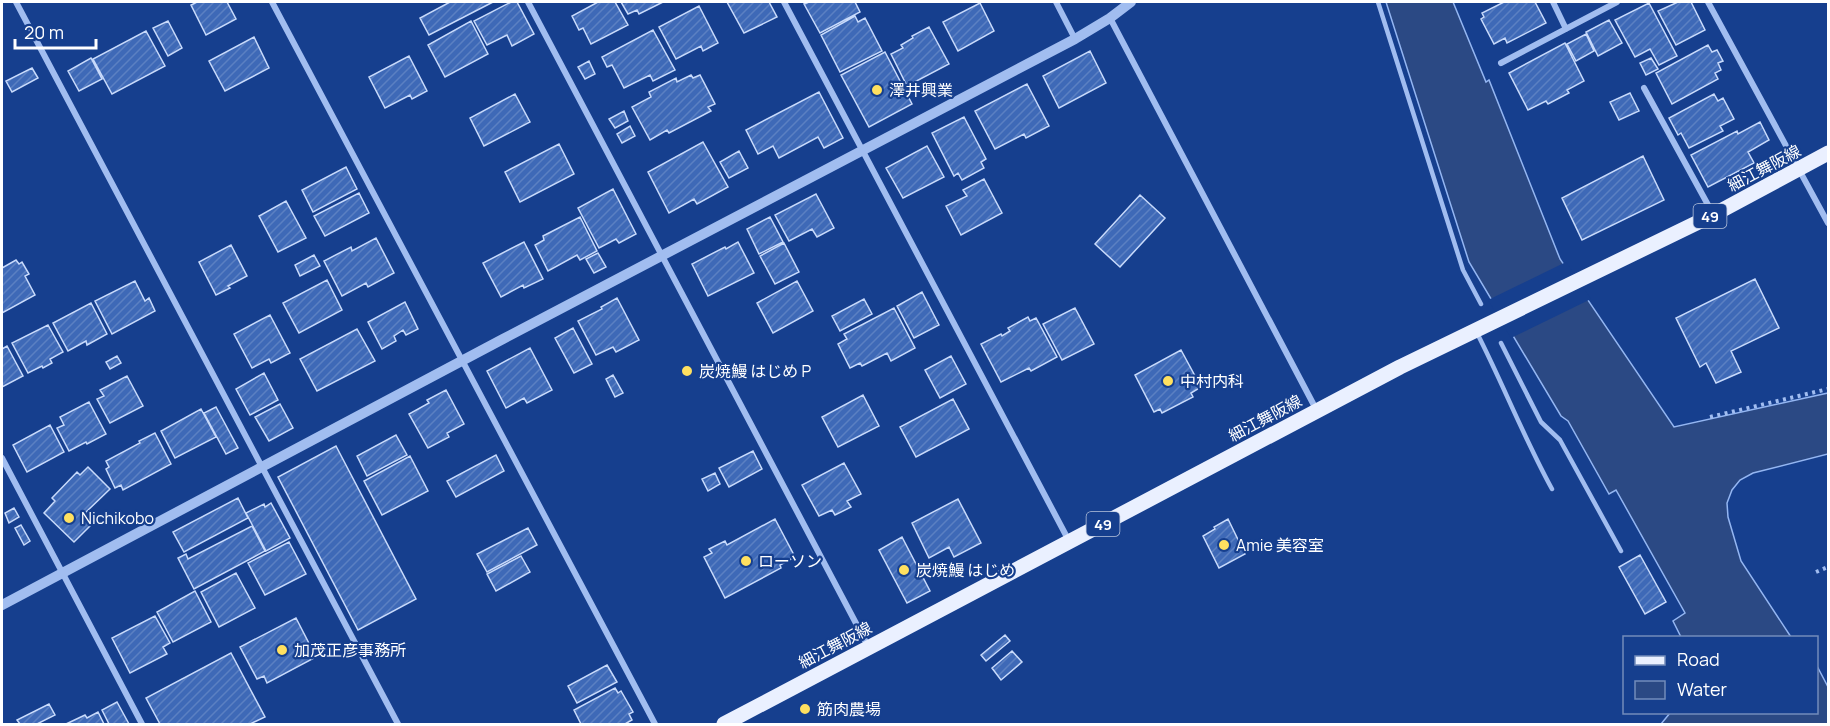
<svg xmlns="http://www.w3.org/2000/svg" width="1830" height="726" viewBox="0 0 1830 726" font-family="Manrope,'Noto Sans JP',sans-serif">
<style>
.water{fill:#2b4984;stroke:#94b6f2;stroke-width:1.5}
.pier{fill:#163f8e}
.building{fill:url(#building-hatch);stroke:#c8dafb;stroke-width:1.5}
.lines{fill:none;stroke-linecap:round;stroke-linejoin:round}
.path{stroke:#a1bdf0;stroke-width:4;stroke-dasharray:3 4.5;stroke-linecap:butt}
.service{stroke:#a1bdf0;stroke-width:4.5}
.minor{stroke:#a1bdf0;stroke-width:6}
.tertiary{stroke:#a1bdf0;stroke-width:10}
.primary{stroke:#eaf0ff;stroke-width:15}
.poi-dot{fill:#ffe060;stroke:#163f8e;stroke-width:2}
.labels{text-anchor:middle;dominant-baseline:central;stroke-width:4.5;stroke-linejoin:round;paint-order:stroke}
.shield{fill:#163f8e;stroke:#b9c5dd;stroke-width:1.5}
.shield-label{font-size:15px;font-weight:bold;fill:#fff}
.poi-label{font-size:16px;fill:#fff;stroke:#163f8e;text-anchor:start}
.street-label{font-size:16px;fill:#fff;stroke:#163f8e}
</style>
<defs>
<pattern id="building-hatch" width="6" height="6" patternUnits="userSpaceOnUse" patternTransform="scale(1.5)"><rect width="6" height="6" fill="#3e69b7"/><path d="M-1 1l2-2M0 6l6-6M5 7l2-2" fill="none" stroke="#5b80c2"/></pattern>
</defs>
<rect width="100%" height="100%" fill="#163f8e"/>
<path class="water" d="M1386,2H1453L1486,82L1489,80L1560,259L1674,427L1828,393V454L1753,473L1740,480L1732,490L1727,503L1728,517L1741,561L1791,637H1681L1673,621L1685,613L1616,490L1609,494L1568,421L1561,416L1469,262Z
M1817,666L1828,687V724H1661L1670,713L1816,712Z"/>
<path class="pier" d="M1566,262L1591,299L1511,338L1488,300Z"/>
<path class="building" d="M197,2H227L236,19L206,35L191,5Z
M450,2H493L429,35L420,18Z
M511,2H517L534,34L512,46L507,35L487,45L474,21Z
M598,2H615L628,25L591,44L583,28L579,30L572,16Z
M621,2H663L639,14L637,10L628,14Z
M727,2H769L777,17L744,33Z
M809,2H855L860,12L820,33L804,4Z
M1504,2H1535L1546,23L1507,43L1505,38L1494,44L1481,19L1484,17L1482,13Z
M1678,2H1691L1705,30L1676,45L1658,11Z
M980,3L994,31L958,51L943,22Z
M1649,3L1677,56L1659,65L1650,49L1635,57L1615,20Z
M699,6L718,43L703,51L701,46L676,59L659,27Z
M855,16L858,22L865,18L882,51L840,72L821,35Z
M1609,20L1622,43L1598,56L1586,32Z
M168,21L182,48L168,56L153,28Z
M471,21L488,54L445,77L428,45Z
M929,27L949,64L907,86L891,54L903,48L901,45L913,38L912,36Z
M653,30L675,70L653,81L650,75L624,88L612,65L607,67L602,57Z
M146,31L165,66L112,94L93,59Z
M1586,34L1594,51L1576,61L1567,44Z
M254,37L269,68L225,91L209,61Z
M1565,43L1584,81L1567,90L1569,93L1548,104L1546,101L1528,110L1509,73Z
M1708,45L1712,52L1717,50L1723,61L1718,63L1721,70L1715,73L1718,79L1672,104L1656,73Z
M1090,51L1106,83L1059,108L1043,76Z
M885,52L912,104L869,127L841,75Z
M409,56L427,91L412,99L410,95L385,108L369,77Z
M91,58L102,79L79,91L68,71Z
M1651,58L1658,69L1646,75L1640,63Z
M589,61L595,74L585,79L578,67Z
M32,68L38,78L12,92L6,81Z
M691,75L693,78L700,75L715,104L708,107L711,111L669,133L667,130L650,140L632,107L651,97L649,92L676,78L677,82Z
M1027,84L1049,126L1026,138L1024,134L995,149L975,111Z
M819,92L843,138L824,148L818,137L779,158L773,146L758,154L746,130Z
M1630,93L1639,111L1619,120L1610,102Z
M515,94L530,122L484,146L470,118Z
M1714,94L1718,101L1723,98L1734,119L1720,126L1723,131L1689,148L1681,133L1678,135L1669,118Z
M624,111L628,121L615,128L609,119Z
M964,117L986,159L981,162L984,168L962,180L958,173L954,176L932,133Z
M1760,122L1769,140L1748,152L1754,163L1708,187L1691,155L1737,131L1738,134Z
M630,126L635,136L622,143L617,134Z
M703,142L728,187L697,204L694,199L669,213L648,172Z
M559,144L574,174L520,202L505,172Z
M927,146L944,177L903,198L886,168Z
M739,151L748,168L729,178L720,162Z
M1643,156L1664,200L1582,240L1562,198Z
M346,167L357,189L313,212L302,190Z
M984,179L1002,213L961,235L946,206L967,196L963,190Z
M613,189L636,234L619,243L616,239L599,248L578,208Z
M359,193L369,213L325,236L314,216Z
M816,194L834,228L817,237L812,229L789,241L775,215Z
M1140,195L1165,218L1120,267L1095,244Z
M286,201L306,238L278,252L259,216Z
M580,217L597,251L580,260L577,255L548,271L535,245L544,240L543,236Z
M770,217L783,242L759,254L747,229Z
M376,238L394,273L368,287L366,283L342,296L324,261L351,247L352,251Z
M524,242L543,279L524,288L523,285L501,297L483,263Z
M738,242L754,273L708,296L692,264L725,247L726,249Z
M784,243L799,272L775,284L760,256Z
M231,245L247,276L228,286L230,288L216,295L199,262Z
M598,253L606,267L594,273L586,259Z
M314,255L320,266L300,276L295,265Z
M16,260L19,264L22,262L29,274L25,276L35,295L2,313V268Z
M1755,279L1779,328L1731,351L1741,372L1716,383L1706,363L1700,367L1676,318Z
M327,280L342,310L299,333L283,303Z
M135,281L145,301L149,298L155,311L112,334L95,301Z
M797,281L813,311L773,333L757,303Z
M922,292L939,325L914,338L897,306Z
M617,298L639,340L616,352L613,347L596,355L578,321L602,309L601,307Z
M864,299L872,314L840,331L832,316Z
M405,302L418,329L406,335L403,330L394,336L396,341L382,349L368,322Z
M91,303L107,334L87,345L86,341L68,351L53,323Z
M894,308L915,348L891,361L887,353L862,366L860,363L850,368L838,344L847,339L844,334Z
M1075,308L1094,344L1062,360L1043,324Z
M270,315L290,353L271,363L269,359L252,368L234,334Z
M1028,317L1030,321L1036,318L1057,357L1031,371L1029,368L1001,382L981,344L1001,334L1002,336L1010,331L1008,328Z
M48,325L63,352L50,359L52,363L43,368L42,366L28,373L12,343Z
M573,328L592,364L574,373L555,338Z
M357,329L375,361L317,391L300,359Z
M7,346L23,376L2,387V349Z
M530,348L552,390L527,403L524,398L506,408L487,371Z
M1181,350L1201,387L1191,393L1193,397L1162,413L1160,409L1154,412L1135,375Z
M117,356L121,363L110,369L106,362Z
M951,356L966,384L940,398L925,370Z
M264,373L278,400L250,415L236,389Z
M613,375L623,393L615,397L606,379Z
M127,376L143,406L110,423L97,399L104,396L100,390Z
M446,390L464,424L447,433L449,437L428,448L409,414L429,403L427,400Z
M863,395L879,426L838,447L822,417Z
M953,399L969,429L916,457L900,427Z
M89,402L106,434L87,444L86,442L69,451L57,428L64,425L60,417Z
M280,404L293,428L269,441L255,417Z
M216,407L238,448L226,454L204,413Z
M201,409L216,437L175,458L161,431Z
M50,425L64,452L27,472L13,445Z
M155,433L171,464L123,490L121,485L115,488L106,469L109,467L106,461L140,443L139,441Z
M396,435L407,455L367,476L357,456Z
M336,446L416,599L358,630L278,477Z
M753,451L762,469L729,487L719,468Z
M496,455L504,471L456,497L447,481Z
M410,456L428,491L382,515L364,481Z
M844,463L861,494L847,501L851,507L835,515L832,510L819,516L802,485Z
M88,467L110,489L85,513L94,522L74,542L44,513L55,501L52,498L77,472L80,475Z
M715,473L720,484L708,491L702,479Z
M238,498L248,518L184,552L173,532Z
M958,499L981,543L954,557L949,547L929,558L912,523Z
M271,503L290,538L266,551L246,513L264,504L265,507Z
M14,508L19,517L9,523L5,513Z
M775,519L795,557L780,565L781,568L725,598L704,557L712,553L709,549L725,541L727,545Z
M1228,519L1245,554L1219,568L1203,536L1215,529L1214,527Z
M21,525L30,541L24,545L15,528Z
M252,526L265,551L194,589L178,558L186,554L188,559Z
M528,528L537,545L487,572L477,554Z
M902,537L930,591L907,603L879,550Z
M289,542L306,574L265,595L248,563Z
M1640,555L1666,602L1645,614L1619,567Z
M521,556L530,572L496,591L487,574Z
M236,573L255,608L219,627L201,592Z
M195,591L211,622L173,642L157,612Z
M155,616L170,643L163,647L167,654L130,673L112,638Z
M296,618L316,657L267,683L264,676L257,679L240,647Z
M1005,635L1010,641L986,661L981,655Z
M1012,651L1022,662L1001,680L992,668Z
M231,653L265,717L250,724H160L146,698Z
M607,665L617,682L577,703L568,686Z
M615,688L618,693L621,691L633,712L629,714L632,720L625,724H581L574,710Z
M117,702L129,724H109L102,710Z
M49,704L55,715L37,724H20L17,720Z
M98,712L104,724H66L85,715L87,718Z"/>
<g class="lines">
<path class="path" d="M1710,417L1828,389
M1816,572L1828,567"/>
<path class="service" d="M1378,2L1463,270L1481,304
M1477,333C1503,384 1524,438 1552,489
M1501,343L1541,422L1560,440L1621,551"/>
<path class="minor" d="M16,2L398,724
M272,2L655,724
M528,2L868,646
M784,2L1069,541
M1056,2L1075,39
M1553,2L1566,29
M1708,2L1828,223
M1110,18L1317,411
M1501,63L1617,2
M1644,88L1713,214
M2,458L142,724"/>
<path class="tertiary" d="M2,605L503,339L1075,39L1110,18L1131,2"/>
<path class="primary" d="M724,724L1400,367L1713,215L1828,153"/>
</g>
<g class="poi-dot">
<circle cx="877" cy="90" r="6"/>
<circle cx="687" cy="371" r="6"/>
<circle cx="1168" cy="381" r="6"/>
<circle cx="69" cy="518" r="6"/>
<circle cx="1224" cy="545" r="6"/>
<circle cx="746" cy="561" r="6"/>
<circle cx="904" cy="570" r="6"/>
<circle cx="282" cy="650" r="6"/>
<circle cx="805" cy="709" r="6"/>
</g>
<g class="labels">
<g class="shield">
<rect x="1693.5" y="204" width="33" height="24" rx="4.5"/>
<rect x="1086.5" y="512" width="33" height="24" rx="4.5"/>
</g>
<g class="shield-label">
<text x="1710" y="216">49</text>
<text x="1103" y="524">49</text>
</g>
<g class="poi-label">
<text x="889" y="90">澤井興業</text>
<text x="699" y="371">炭焼鰻 はじめ P</text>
<text x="1180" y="381">中村内科</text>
<text x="81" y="518">Nichikobo</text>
<text x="1236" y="545">Amie 美容室</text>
<text x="758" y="561">ローソン</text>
<text x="916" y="570">炭焼鰻 はじめ</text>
<text x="294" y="650">加茂正彦事務所</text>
<text x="817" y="709">筋肉農場</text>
</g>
<g class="street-label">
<text transform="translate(1764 168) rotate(-28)">細江舞阪線</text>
<text transform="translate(1265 418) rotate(-28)">細江舞阪線</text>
<text transform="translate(835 645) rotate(-28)">細江舞阪線</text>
</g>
</g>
<rect width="1830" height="726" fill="none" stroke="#ffffff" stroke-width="6"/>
<rect x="1623" y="636" width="195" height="78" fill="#163f8e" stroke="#738cbb" stroke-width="1.5"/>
<rect x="1635" y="656" width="30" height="9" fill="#eaf0ff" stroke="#738cbb" stroke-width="1.5"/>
<text x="1677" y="666" font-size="18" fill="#ffffff">Road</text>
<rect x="1635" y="681" width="30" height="18" fill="#2b4984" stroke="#738cbb" stroke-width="1.5"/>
<text x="1677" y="696" font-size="18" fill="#ffffff">Water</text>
<path d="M15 39v9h81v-9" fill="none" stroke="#ffffff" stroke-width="3"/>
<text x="24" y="39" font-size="18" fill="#ffffff" stroke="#163f8e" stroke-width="4.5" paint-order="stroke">20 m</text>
</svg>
